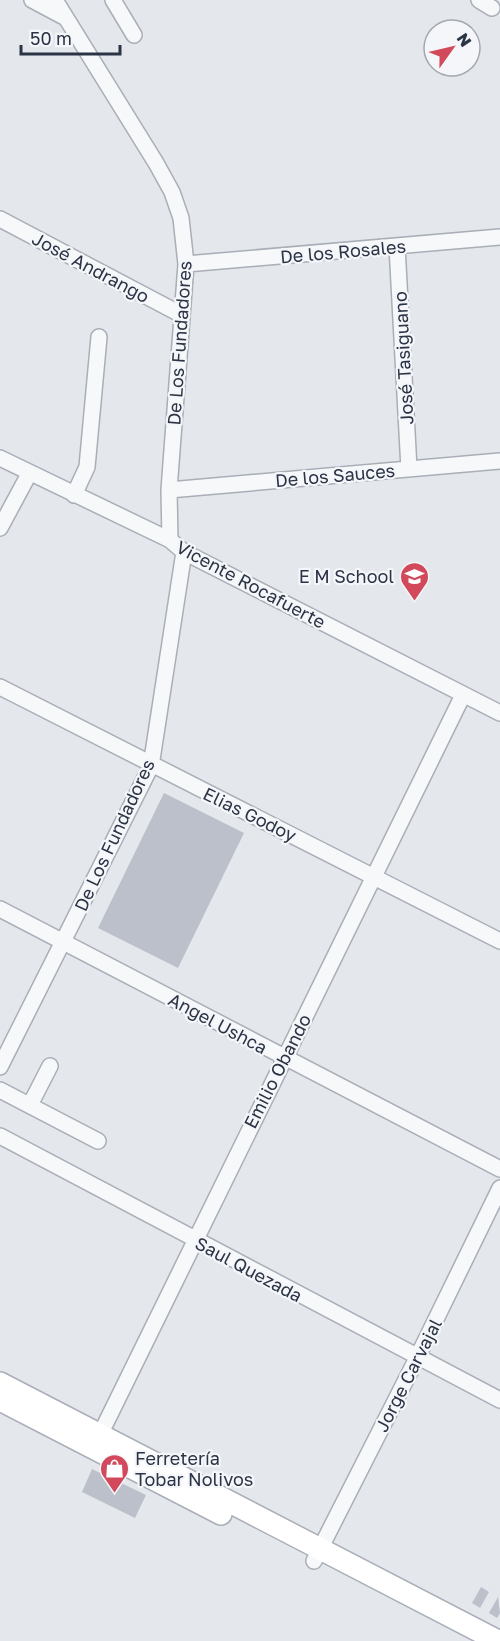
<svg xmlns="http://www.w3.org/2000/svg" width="500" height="1641" viewBox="0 0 500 1641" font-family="'Golos Text',sans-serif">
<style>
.building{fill:#bbc0ca}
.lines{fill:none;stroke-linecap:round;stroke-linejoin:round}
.street-casing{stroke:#a9aeb7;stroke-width:18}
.secondary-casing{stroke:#a9aeb7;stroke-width:24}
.street{stroke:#f7f8fa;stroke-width:15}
.secondary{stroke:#fff;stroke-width:21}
.labels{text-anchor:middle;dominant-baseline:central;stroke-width:4.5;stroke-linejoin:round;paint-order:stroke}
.street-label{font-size:18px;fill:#2b3445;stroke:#f4f6f9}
.poi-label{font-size:18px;fill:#2b3445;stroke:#f4f6f9;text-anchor:end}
</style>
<rect width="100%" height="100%" fill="#e4e7ec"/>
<path class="building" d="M164,793L244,833L178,968L98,928Z
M92,1469L146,1495L135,1518L82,1492Z
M481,1587L489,1592L480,1608L472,1603Z
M498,1597L500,1613L497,1618L489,1613Z"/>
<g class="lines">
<defs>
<path id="street" d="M32,0L64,17
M55,0L156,163L172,192L181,218L186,264L169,490L170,540
M113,0L134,35
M479,0L492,8
M0,219L182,315
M397,246L409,469
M186,264L500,237
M0,458L170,540L184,552L500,713
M169,490L500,461
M74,495L87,467L99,337
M0,528L29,474
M0,687L500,941
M0,909L500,1169
M0,1067L151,766L184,552
M0,1090L98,1141
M30,1105L50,1066
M0,1136L500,1400
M96,1443L463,695
M314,1561L417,1358L500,1188"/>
<path id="secondary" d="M0,1383L498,1641
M0,1400L221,1514"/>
</defs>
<use href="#street" class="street-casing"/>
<use href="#secondary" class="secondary-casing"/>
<use href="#street" class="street"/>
<use href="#secondary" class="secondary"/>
</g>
<defs>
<symbol id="school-pin" viewBox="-11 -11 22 30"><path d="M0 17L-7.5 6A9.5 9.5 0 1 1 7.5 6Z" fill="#d1495b" stroke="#f4f6f9"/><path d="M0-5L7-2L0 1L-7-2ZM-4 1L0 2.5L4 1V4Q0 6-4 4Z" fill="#fff"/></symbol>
<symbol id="shop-pin" viewBox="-11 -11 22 30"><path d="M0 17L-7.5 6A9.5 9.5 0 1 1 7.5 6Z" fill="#d1495b" stroke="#f4f6f9"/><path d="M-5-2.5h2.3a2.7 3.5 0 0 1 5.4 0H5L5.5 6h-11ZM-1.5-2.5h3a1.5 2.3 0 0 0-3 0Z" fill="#fff"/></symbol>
</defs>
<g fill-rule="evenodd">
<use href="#school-pin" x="398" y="560" width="33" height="45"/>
<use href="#shop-pin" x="98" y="1452" width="33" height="45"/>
</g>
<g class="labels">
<g class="street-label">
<text transform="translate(343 251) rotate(-5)">De los Rosales</text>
<text transform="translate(91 267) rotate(28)">José Andrango</text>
<text transform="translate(179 343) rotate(-86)">De Los Fundadores</text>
<text transform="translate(403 358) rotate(-93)">José Tasiguano</text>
<text transform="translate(335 475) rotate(-5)">De los Sauces</text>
<text transform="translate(251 584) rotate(28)">Vicente Rocafuerte</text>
<text transform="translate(250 814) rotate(26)">Elias Godoy</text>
<text transform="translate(114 835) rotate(-65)">De Los Fundadores</text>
<text transform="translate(218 1023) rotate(28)">Angel Ushca</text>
<text transform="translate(277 1071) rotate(-63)">Emilio Obando</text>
<text transform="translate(249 1269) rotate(28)">Saul Quezada</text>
<text transform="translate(408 1375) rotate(-63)">Jorge Carvajal</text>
</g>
<g class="poi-label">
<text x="394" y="576">E M School</text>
<text x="135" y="1458" text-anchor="start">Ferretería<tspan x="135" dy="21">Tobar Nolivos</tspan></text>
</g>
</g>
<g transform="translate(452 48) rotate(56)"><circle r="28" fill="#f4f6f9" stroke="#a4a8b1" stroke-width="1.5"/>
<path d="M0-4.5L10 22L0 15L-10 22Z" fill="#d1495b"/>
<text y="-9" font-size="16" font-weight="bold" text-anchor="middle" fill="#2b3445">N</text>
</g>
<path d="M21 45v9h99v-9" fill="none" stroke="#2b3445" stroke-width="3"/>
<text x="30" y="45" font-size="18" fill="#2b3445" stroke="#f4f6f9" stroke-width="4.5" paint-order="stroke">50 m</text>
</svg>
